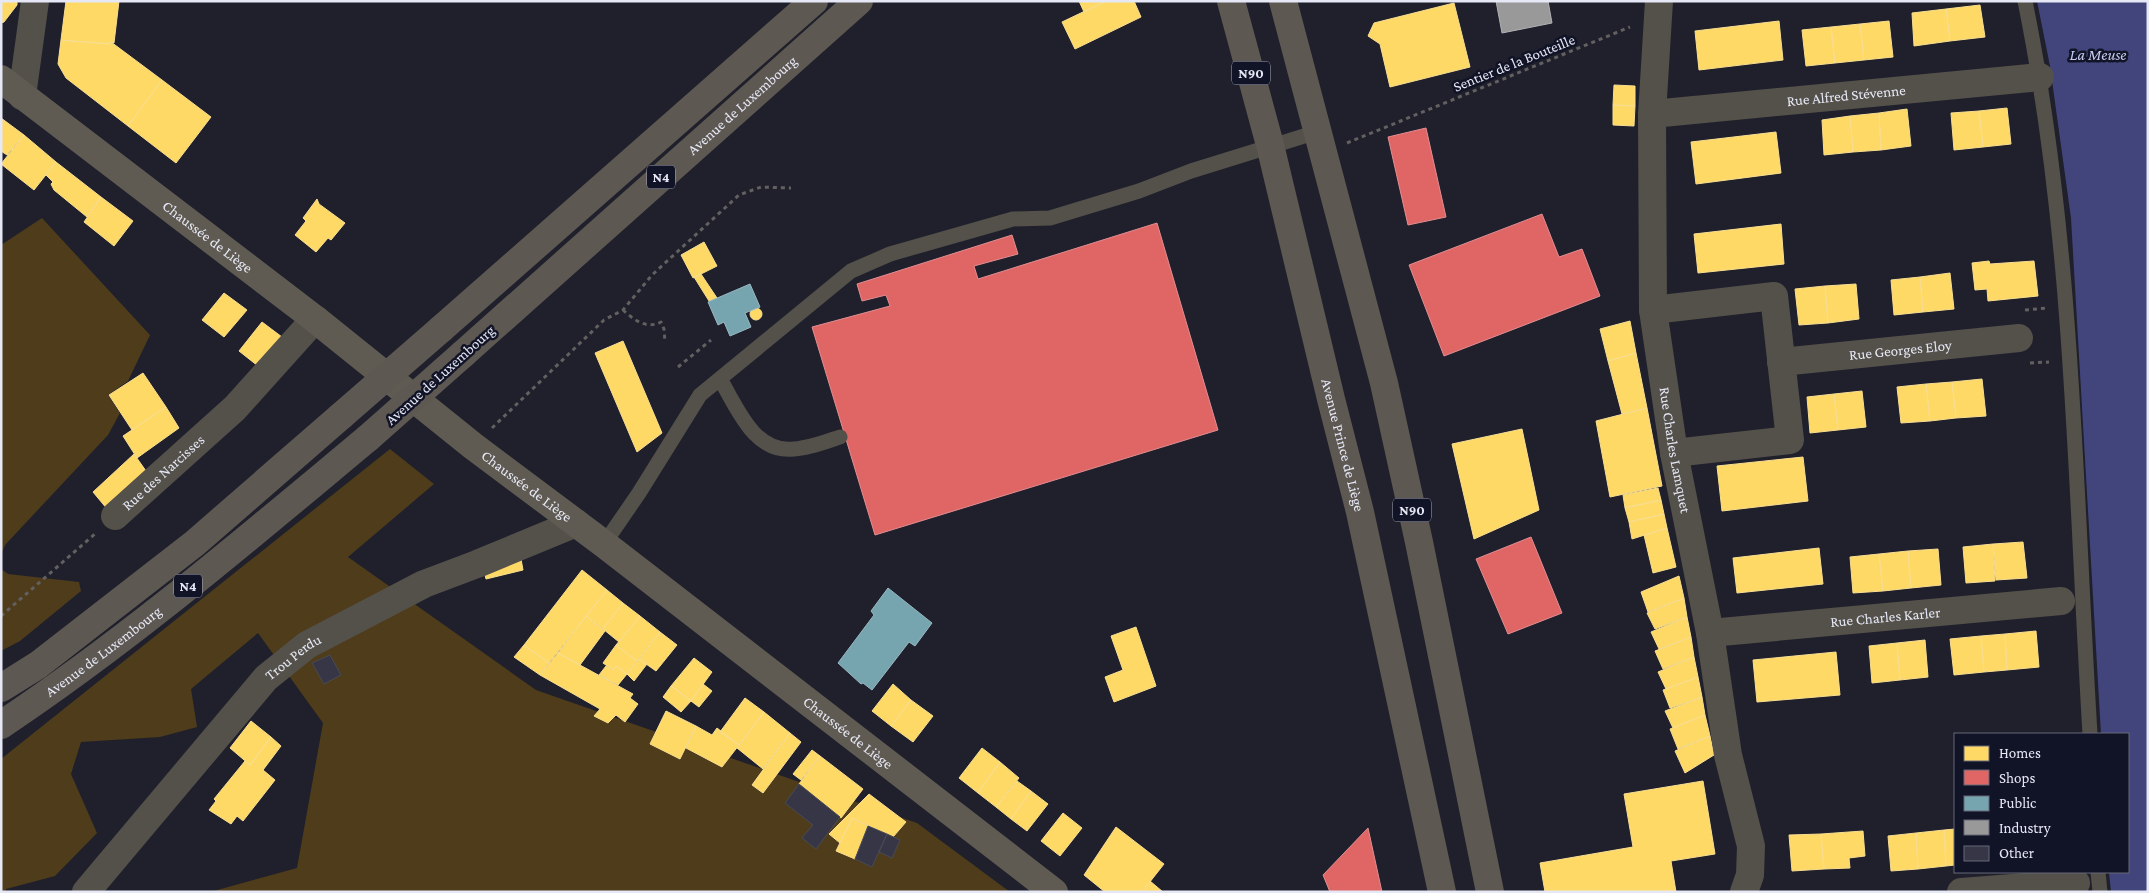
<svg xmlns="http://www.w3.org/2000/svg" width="2149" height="893" viewBox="0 0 2149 893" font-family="'Crimson Pro',serif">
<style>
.green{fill:#4e3c1b}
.water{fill:#42457c}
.homes{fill:#ffd966;stroke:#f8de91}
.shops{fill:#e06666;stroke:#e28d91}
.public{fill:#76a5af;stroke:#98b9c4}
.industry{fill:#999;stroke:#b0b1b5}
.building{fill:#363646;stroke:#494b55}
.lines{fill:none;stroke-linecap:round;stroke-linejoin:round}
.path{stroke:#626060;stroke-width:3;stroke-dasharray:4 4;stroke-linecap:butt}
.lane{stroke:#54504a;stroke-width:15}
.street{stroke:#54504a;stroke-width:28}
.secondary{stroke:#605b52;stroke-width:28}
.primary{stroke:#5e5853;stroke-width:28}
.primary-bridge{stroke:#5e5853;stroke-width:28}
.labels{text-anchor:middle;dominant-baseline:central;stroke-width:5;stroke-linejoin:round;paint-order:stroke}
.shield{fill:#111326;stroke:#a6a8b8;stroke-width:1}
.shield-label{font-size:14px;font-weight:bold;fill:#e6e8f6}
.street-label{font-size:15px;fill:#e6e8f6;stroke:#111326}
.water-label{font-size:16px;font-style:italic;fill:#c5cbef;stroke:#111326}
</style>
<rect width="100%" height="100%" fill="#1f202b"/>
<path class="green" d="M42,218L150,335L128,381L108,395L120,413L108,435L5,545L1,555V245Z
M390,449L434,484L348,557L536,690L917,823L1010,892H210L297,868L323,723L258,633L191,689L197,727L160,737L81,742L71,774L97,833L55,876L6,889L5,892H1V759Z
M1,569L8,574L79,582L81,591L20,641L1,651Z"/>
<path class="water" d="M2037,1H2148V892H2111L2109,872H2128V734H2101L2071,218L2050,66Z"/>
<path class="homes" d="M1,1H17V5L4,22L1,23Z
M66,1H119L114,43L111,42L109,44L61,40Z
M1079,1H1106L1084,12Z
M1106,1H1134L1141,17L1075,49L1062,22Z
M1454,3L1470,67L1390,87L1380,44L1368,36L1374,23Z
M1980,5L1985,37L1950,41L1946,9Z
M1946,9L1950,41L1914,46L1912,13Z
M1779,21L1783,60L1699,70L1695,31Z
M1889,21L1893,57L1864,60L1860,24Z
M1860,24L1864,60L1835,63L1831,27Z
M1831,27L1835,63L1806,66L1802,30Z
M61,40L109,44L111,42L162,80L128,126L66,78L58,64Z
M162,80L211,117L176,163L128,126Z
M1614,85L1635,86V106L1613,105Z
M1613,105L1635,106L1634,126L1613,125Z
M2007,108L2011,144L1983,147L1979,111Z
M1907,109L1911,146L1881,150L1879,113Z
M1979,111L1983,147L1954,150L1951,113Z
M1879,113L1881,150L1853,152L1850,116Z
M1850,116L1853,152L1824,155L1822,120Z
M1,118L24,135L7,155L1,151Z
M1776,132L1781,173L1696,184L1691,142Z
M24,135L56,162L34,190L1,164Z
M56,162L101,197L87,217L54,190L51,184L53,182L46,175Z
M101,197L133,221L114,246L84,222Z
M317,199L319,204L345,223L331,240L328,238L316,252L295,235L306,221L303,218Z
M1781,224L1784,264L1698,273L1694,234Z
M704,242L717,266L693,278L681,255Z
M1989,261L1990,264L2034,261L2038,296L1988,301L1987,289L1975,290L1972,263Z
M1950,273L1954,309L1923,312L1920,277Z
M701,274L717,298L709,301L694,277Z
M1920,277L1923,312L1894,315L1891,280Z
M1856,284L1859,319L1828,323L1825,286Z
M1825,286L1828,323L1799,325L1795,289Z
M224,293L247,310L224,337L202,320Z
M750 314a6 6 0 1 1 12 0a6 6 0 1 1-12 0Z
M1630,321L1636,353L1608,361L1600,329Z
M262,322L282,337L258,366L239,351Z
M623,341L662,433L637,452L595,353Z
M1636,353L1647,408L1622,414L1608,361Z
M143,373L166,407L132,430L109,395Z
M1982,379L1986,416L1956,418L1952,382Z
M1952,382L1956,418L1930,421L1926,384Z
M1926,384L1930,421L1901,423L1897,387Z
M1862,391L1866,427L1838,430L1834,394Z
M1834,394L1838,430L1810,433L1807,397Z
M166,407L179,428L137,458L123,436Z
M1647,408L1662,486L1610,497L1596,421Z
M1522,429L1539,510L1474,539L1452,444Z
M134,454L146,471L108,510L93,492Z
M1803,457L1808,501L1722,511L1717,466Z
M1658,488L1661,500L1625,508L1623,495Z
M1661,500L1664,514L1629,522L1625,508Z
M1664,514L1667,528L1632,539L1629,522Z
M1667,528L1676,567L1653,573L1644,535Z
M2023,542L2027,578L1996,580L1993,544Z
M1993,544L1995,581L1966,583L1963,547Z
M1819,548L1823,584L1737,593L1733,558Z
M1938,549L1941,585L1911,588L1908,551Z
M1908,551L1911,588L1883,591L1879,554Z
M1879,554L1883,591L1853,593L1850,557Z
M521,559L523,570L486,579L483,567Z
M582,570L607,590L549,663L524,645Z
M1679,576L1684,598L1648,612L1641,592Z
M607,590L623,603L603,629L586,616Z
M1684,598L1687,617L1655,629L1647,613Z
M623,603L640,616L619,642L603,629Z
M586,616L605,631L580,665L558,653Z
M640,616L660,632L637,661L616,645Z
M1687,617L1691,637L1659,649L1651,632Z
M1136,627L1156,686L1114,702L1105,677L1123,670L1111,636Z
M2036,631L2039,667L2007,670L2005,634Z
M660,632L677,645L656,671L639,659Z
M2005,634L2007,670L1984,672L1981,636Z
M1981,636L1984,672L1954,675L1950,639Z
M1691,637L1694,657L1663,669L1655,651Z
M1925,640L1928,677L1900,680L1897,643Z
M1897,643L1900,680L1872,683L1869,646Z
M524,645L549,663L540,675L514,657Z
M616,645L637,661L627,674L616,666L613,670L603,663Z
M1836,652L1840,695L1757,702L1753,660Z
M558,653L633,694L630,698L638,704L625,722L616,715L608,723L594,716L600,709L540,675Z
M1694,657L1698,677L1666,689L1658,672Z
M694,658L712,672L691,701L671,686Z
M639,659L647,664L634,681L627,674Z
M606,666L613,670L616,666L627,674L618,685L599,675Z
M1698,677L1702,697L1670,708L1663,690Z
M703,684L712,691L699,707L691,701Z
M893,684L911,700L891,726L872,711Z
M671,686L691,701L681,712L663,697Z
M1702,697L1705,715L1673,728L1665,711Z
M745,698L764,712L739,745L720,732Z
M911,700L933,716L913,742L891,726Z
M666,711L696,726L680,759L650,744Z
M764,712L790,733L763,769L737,748Z
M1705,715L1710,736L1678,749L1670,729Z
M251,721L271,737L250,765L230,748Z
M696,726L712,735L717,728L739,745L722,767L686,748Z
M790,733L801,742L763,793L752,785Z
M1710,736L1714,755L1685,773L1675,751Z
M271,737L281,746L263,770L275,780L243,821L237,816L231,824L209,810L216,801L214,799L245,761L250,765Z
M982,748L1000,762L978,793L959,778Z
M812,750L820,756L801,780L793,774Z
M820,756L863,789L841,818L799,784Z
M1000,762L1019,778L996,807L978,793Z
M1017,781L1031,791L1011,819L996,807Z
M1703,781L1715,854L1671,861L1676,892H1545L1540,863L1633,847L1624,794Z
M1031,791L1048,804L1027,831L1011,819Z
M869,794L906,822L893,837L852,818L840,843L829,834Z
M1063,813L1082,828L1060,856L1041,841Z
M852,818L868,826L855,859L836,851Z
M1116,827L1164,864L1142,892H1105L1084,875Z
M1955,829V865L1946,866L1944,830Z
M1944,830L1946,866L1918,869L1916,833Z
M1863,831L1865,856L1849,858L1850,868L1824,869L1821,834Z
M1916,833L1918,869L1891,871L1888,836Z
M1821,834L1824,869L1792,871L1789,835Z
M1150,881L1163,892H1142Z"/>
<path class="shops" d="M1426,128L1446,217L1408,225L1388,137Z
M1542,214L1559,257L1582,249L1600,296L1444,356L1409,265Z
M1157,223L1218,430L875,535L812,327L890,306L886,295L862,301L857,284L1012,235L1018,254L974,266L978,279Z
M1531,537L1562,613L1508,634L1476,559Z
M1368,828L1382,892H1330L1323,875Z"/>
<path class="public" d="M750,284L760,307L745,313L751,327L730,336L724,322L718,325L708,302Z
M888,588L932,623L915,646L909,642L872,690L863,683L861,684L838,663L874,615L871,611Z"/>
<path class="industry" d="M1496,1H1548L1552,23L1502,33Z"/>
<path class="building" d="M330,655L341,675L324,684L312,663Z
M799,784L840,817L816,849L802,838L813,825L785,803Z
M868,826L887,834L872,867L855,859Z
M887,834L900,840L892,858L879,852Z"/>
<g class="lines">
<path class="path" d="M1347,143L1630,27
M623,310C633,319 646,330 661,322L664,329L665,342
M2025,310L2047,308
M2030,363L2049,362
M678,367L711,340
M492,428L604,320L623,310L652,275L739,195L761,187L791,188
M1,616L96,533"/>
<path class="lane" d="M2025,1C2074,242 2075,490 2090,734
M720,379C737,407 754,454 794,449C810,448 825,442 840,437
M604,544L639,493L700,395L851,271L890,254L1013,219L1050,218L1139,191L1191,171L1317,132
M2098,872L2100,892"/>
<g class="street">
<path id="s1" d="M1659,1L1652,114L1653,310L1674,453L1710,633L1728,755L1751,846L1750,875L1744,892"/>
<path d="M22,96L35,1"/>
<path id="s2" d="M1652,114L2040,77"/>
<path d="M1653,310L1774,296L1790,440L1674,453"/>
<path id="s3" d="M1781,362L2019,338"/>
<path id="s4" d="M115,516L235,408L315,319"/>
<path id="s5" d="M1710,633L2061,601"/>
<path id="s6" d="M86,892L266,678L307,645L424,584L477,564L576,523"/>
<path d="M1961,892L2076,883"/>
</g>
<path class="secondary" id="s7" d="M1,79L315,319L473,446L604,544L1054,892"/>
<g class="primary">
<path id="s8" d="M1231,1L1270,145L1331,399L1360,512L1442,892"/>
<path d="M1283,1L1384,383L1419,542L1490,892"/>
<path d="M441,329L814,1"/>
<path id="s9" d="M463,354L859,1"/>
<path d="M1,688L38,665L195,543L341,416"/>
<path id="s10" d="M1,725C130,639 249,537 368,438"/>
</g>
<path class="primary-bridge" d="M341,416L441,329
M368,438L463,354"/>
</g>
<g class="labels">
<g class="shield">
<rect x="1232" y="61.5" width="38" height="23" rx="4"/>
<rect x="647" y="165.5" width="28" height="23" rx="4"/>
<rect x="1393" y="498.5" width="38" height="23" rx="4"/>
<rect x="174" y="574.5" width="28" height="23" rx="4"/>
</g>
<g class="shield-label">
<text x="1251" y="73">N90</text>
<text x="661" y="177">N4</text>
<text x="1412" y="510">N90</text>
<text x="188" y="586">N4</text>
</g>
<g class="street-label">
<text transform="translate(1514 63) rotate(-22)">Sentier de la Bouteille</text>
<text stroke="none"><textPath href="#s2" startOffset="195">Rue Alfred Stévenne</textPath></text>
<text stroke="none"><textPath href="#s9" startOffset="374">Avenue de Luxembourg</textPath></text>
<text stroke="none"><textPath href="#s7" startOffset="260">Chaussée de Liège</textPath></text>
<text stroke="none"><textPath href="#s3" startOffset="120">Rue Georges Eloy</textPath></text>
<text transform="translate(440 375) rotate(-42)">Avenue de Luxembourg</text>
<text stroke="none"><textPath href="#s8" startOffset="458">Avenue Prince de Liège</textPath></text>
<text stroke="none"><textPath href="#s1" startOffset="451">Rue Charles Lamquet</textPath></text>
<text stroke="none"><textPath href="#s4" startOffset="65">Rue des Narcisses</textPath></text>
<text stroke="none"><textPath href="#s7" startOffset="665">Chaussée de Liège</textPath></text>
<text stroke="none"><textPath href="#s5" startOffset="176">Rue Charles Karler</textPath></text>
<text stroke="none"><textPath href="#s10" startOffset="126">Avenue de Luxembourg</textPath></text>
<text stroke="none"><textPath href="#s6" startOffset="314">Trou Perdu</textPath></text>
<text stroke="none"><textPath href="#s7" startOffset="1070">Chaussée de Liège</textPath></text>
</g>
<g class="water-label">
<text x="2098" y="54">La Meuse</text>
</g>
</g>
<rect width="2149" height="893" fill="none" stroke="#e6e8f6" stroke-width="5"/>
<rect x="1954" y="733" width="175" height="140" fill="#111326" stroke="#666879"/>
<rect x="1964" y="746" width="25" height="15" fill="#ffd966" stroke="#666879"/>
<text x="1999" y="758" font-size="15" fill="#e6e8f6">Homes</text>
<rect x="1964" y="770" width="25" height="15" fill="#e06666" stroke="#666879"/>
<text x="1999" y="783" font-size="15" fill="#e6e8f6">Shops</text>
<rect x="1964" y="796" width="25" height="15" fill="#76a5af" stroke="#666879"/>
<text x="1999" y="808" font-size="15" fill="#e6e8f6">Public</text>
<rect x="1964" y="820" width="25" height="15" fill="#999999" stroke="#666879"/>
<text x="1999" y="833" font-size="15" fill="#e6e8f6">Industry</text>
<rect x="1964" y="846" width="25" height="15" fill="#363646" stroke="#666879"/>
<text x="1999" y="858" font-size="15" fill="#e6e8f6">Other</text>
</svg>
